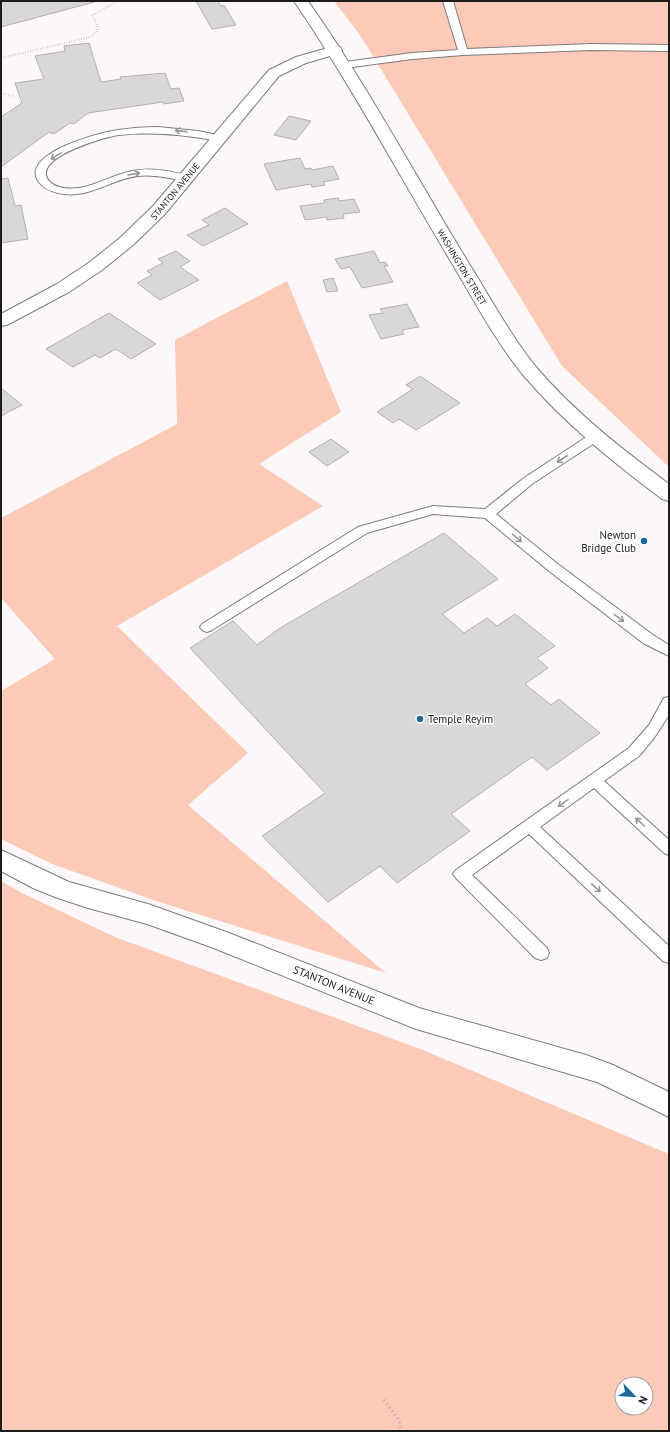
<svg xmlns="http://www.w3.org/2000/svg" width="670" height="1432" viewBox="0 0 670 1432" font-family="'PT Sans',sans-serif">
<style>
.green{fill:#fccab7;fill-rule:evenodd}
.building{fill:#dad7da;stroke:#b2b0b2}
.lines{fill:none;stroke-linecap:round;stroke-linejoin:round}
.service-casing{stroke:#7e7b7c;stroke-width:2}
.minor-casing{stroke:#7e7b7c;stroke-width:2}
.primary-casing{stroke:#7e7b7c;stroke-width:2}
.path-far1{stroke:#afacad;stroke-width:2;stroke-dasharray:0.5 2;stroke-linecap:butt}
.path{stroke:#afacad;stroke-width:3;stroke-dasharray:1 3.5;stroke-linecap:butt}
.service{fill:#fff;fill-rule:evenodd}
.minor{fill:#fff;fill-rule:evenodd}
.primary{fill:#fff;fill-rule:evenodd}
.oneway{stroke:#999898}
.poi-dot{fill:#1c6a9c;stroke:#fff;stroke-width:1.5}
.labels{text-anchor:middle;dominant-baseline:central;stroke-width:3;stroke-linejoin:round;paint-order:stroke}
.far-street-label{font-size:9px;fill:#1c1a1b;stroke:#fff}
.poi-label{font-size:11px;fill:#1c1a1b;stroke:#fff;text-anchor:end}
.street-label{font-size:11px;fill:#1c1a1b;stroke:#fff}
</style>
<rect width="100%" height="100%" fill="#fcf8f9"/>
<path class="green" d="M334,1H669V467L562,366L360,35Z
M287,281L341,412L259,464L323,506L117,626L248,753L188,805L386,973L159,902L52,864L1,839V691L55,659L1,598V518L177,424L175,340Z
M1,881L22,893L115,937L423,1050L669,1154V1431H1ZM622,1384H646V1408H622Z"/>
<path class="building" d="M1,1H98L1,27Z
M196,1H218L221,6L224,5L236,25L212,29Z
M89,43L101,82L121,79L120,77L165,73L171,89L179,88L184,101L164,104L163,102L88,113L74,124L70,123L54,134L49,132L1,167V117L22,103L15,83L44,79L35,56L65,51L64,46Z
M289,116L311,121L296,140L274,135Z
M300,158L305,169L311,168L312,170L333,166L339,179L323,182L325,185L312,187L311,184L276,190L264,164Z
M1,176L2,179L8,178L15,206L21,205L28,239L1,243Z
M338,198L339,201L354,199L360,212L343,214L344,218L327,220V217L305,220L300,206L325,203L324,200Z
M225,208L248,224L203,246L187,235L209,225L202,220Z
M176,251L190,261L180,267L199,280L160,300L137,283L152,275L147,271L163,263L158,259Z
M374,251L380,263L385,262L388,266H384L393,282L362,288L350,267L341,269L335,259Z
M333,278L338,291L327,292L323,280Z
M407,304L419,327L402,330L404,334L381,339L369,315L383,313L380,309Z
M109,313L156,344L131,359L116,349L100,358L95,355L73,367L46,349Z
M420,376L460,403L416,430L399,419L393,423L377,412L413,389L406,385Z
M1,388L22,405L1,416Z
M331,439L349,452L327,466L309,452Z
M444,533L498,579L442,614L464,633L487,618L497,626L515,614L555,646L537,658L548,668L525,684L551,705L559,699L600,733L547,770L532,757L451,814L470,831L397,883L380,866L328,902L262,836L325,793L190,648L233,621L257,645L280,628Z"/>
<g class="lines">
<defs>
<path id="service" d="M443,1H453L467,49L591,44L669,45V51L591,50L463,55L412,59L345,68L340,65L345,62L412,53L458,50Z
M158,127L198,131L223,136L224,138L219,141C186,135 153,131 119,135C104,137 43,155 46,175C47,181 53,185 59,187C84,194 107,176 132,171C151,167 170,171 189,176L190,178L189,180L185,181C169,178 153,174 137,176C109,180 88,200 58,193C50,191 43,188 38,181C21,153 101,132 118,130C131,128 144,127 158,127Z
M595,433L599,434L601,437L599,440L532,484L496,514L559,565L653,635L669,645V656L643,643L549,571L485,518L433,514L367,533L212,630L207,632L202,630L200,627L202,624L358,527L433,506L485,509L524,478L591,434Z
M669,697V715L654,738L639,756L604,781L669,840V855L664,853L594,788L540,827L669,946V963L663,961L529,834L472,875L547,948L549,953L547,958L541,960L535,958L456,878L453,874L456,870L629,748L649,725L664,698Z"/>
<path id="minor" d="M335,46L340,47L342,50L340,53L306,63L279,76L165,214L133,245L102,270L69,292L7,325L1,326V314L57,284L90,262L121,237L153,206L269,70L296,57Z
M1,850L69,882L148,904L229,933L419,1008L586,1055L613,1065L669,1092V1117L597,1082L416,1029L211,947L147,924L88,908L55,897L33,888L1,871Z"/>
<path id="primary" d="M294,1H308C367,85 415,175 468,262C490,297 510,335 536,367C574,412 622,449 669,484V501L662,499C613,462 564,423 524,376C496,342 475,302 453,265C400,177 352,86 294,1Z"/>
</defs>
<use href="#service" class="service-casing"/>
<use href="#minor" class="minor-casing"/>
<use href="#primary" class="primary-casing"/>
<path class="path-far1" d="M1,58L91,37L97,31V26L93,15L118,1
M1,93L14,96"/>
<path class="path" d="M384,1400L399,1420L401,1431"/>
<use href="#service" class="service"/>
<use href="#minor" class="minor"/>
<use href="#primary" class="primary"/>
</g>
<defs><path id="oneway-shaft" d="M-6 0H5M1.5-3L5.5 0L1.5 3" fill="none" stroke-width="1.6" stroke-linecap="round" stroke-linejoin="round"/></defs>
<g class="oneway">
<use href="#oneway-shaft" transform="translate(181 131) rotate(-173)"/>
<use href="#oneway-shaft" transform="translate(56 156) rotate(148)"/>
<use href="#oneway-shaft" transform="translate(134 174) rotate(-10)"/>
<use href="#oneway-shaft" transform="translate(562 459) rotate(147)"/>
<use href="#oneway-shaft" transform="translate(517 538) rotate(39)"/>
<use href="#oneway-shaft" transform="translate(619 618) rotate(37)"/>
<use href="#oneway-shaft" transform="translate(563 803) rotate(145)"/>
<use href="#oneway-shaft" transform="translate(640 822) rotate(-138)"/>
<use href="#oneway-shaft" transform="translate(596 888) rotate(43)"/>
</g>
<g class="poi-dot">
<circle cx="644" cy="541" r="4"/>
<circle cx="420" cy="719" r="4"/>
</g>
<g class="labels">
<g class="far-street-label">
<text transform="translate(175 191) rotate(-50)">STANTON AVENUE</text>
<text transform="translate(462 267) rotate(59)">WASHINGTON STREET</text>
</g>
<g class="poi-label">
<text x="636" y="535">Newton<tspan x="636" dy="13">Bridge Club</tspan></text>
<text x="428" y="719" text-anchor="start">Temple Reyim</text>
</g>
<g class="street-label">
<text transform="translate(334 985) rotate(22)">STANTON AVENUE</text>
</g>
</g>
<rect width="670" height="1432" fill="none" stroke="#1c1a1b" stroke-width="4"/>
<g transform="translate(634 1396) rotate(115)"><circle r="19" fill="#ffffff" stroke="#a4a3a4"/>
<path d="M0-3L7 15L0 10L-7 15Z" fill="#1c6a9c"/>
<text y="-6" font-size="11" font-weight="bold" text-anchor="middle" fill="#1c1a1b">N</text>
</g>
</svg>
